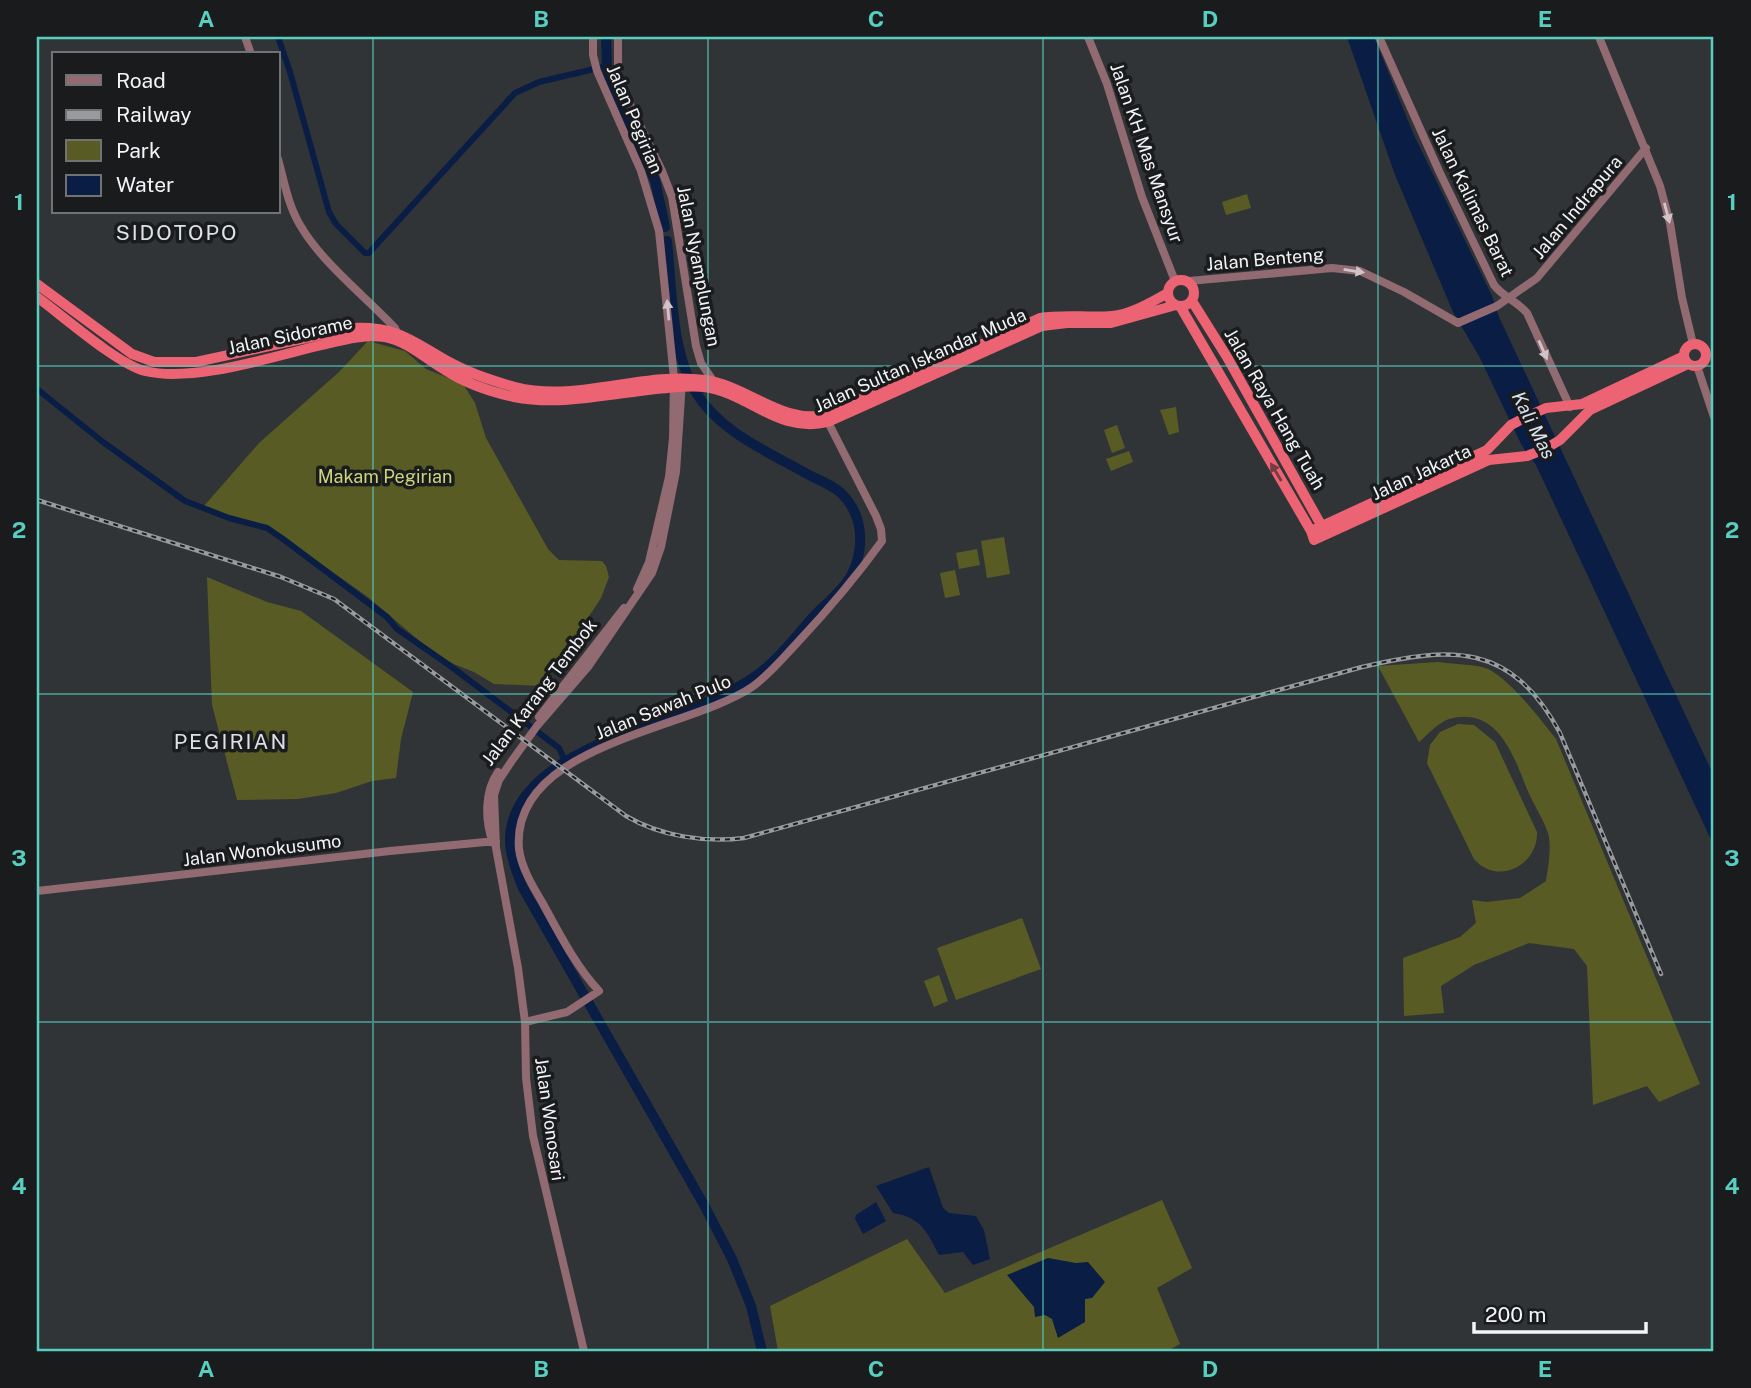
<svg xmlns="http://www.w3.org/2000/svg" width="1751" height="1388" viewBox="0 0 1751 1388" font-family="'Public Sans',sans-serif">
<style>
.green{fill:#585c24}
.water{fill:#091d45}
.lines{fill:none;stroke-linecap:round;stroke-linejoin:round}
.canal{stroke:#091d45;stroke-width:6}
.river{stroke:#091d45;stroke-width:10}
.secondary{stroke:#916a72;stroke-width:8}
.highway{stroke:#ec6373;stroke-width:10}
.rail-casing{stroke:#989a9d;stroke-width:4.5}
.rail{stroke:#1a1b1d;stroke-width:2;stroke-dasharray:5;stroke-linecap:butt}
.oneway{fill:#d0c4c8}
.oneway2{fill:#783b44}
.grid{fill:none;stroke:#58cec0;stroke-width:2;stroke-opacity:0.55}
.labels{text-anchor:middle;dominant-baseline:central;stroke-width:7;stroke-linejoin:round;paint-order:stroke}
.street-label{font-size:18px;fill:#f2f4f7;stroke:#1a1b1d}
.park-label{font-size:18px;fill:#ccd47d;stroke:#1a1b1d}
.water-label{font-size:19px;font-style:italic;fill:#dae2f0;stroke:#1a1b1d}
.quarter-label{font-size:21px;letter-spacing:2px;fill:#dde1e6;stroke:#1a1b1d}
.neatline{fill:none;stroke:#58cec0;stroke-width:2.5}
.grid-label{font-size:23px;text-anchor:middle;font-weight:bold;fill:#58cec0}
</style>
<rect width="100%" height="100%" fill="#313437"/>
<path class="green" d="M1247,194L1251,208L1226,215L1222,202Z
M368,341L405,351L426,369L463,384L475,403L486,438L548,549L559,560L602,561L606,566L609,577L601,598L543,686L494,684L474,672L451,663L437,656L368,597L276,532L214,512L204,506L259,443L339,372Z
M1176,407L1179,432L1169,435L1160,410Z
M1117,425L1125,448L1112,453L1104,430Z
M1129,451L1133,462L1111,471L1106,459Z
M1004,537L1010,574L987,578L981,541Z
M977,549L980,565L959,569L956,553Z
M955,570L960,595L945,598L940,573Z
M207,577L267,602L301,611L413,692L401,739L396,778L372,781L336,793L298,799L237,800L212,705Z
M1438,662C1453,664 1468,664 1482,667C1505,672 1541,720 1556,739L1700,1084L1659,1102L1647,1086L1593,1105L1587,966L1574,949L1529,943L1474,965L1441,986L1444,1013L1404,1016L1403,958L1460,937L1476,923L1472,900L1487,902L1520,898L1546,881C1548,867 1552,847 1548,833C1543,818 1533,804 1527,789C1513,754 1497,706 1449,719C1439,722 1427,735 1419,742L1378,666Z
M1458,724L1474,725L1495,742L1537,832C1538,866 1497,886 1474,859L1427,763L1430,745L1440,732Z
M1022,918L1041,969L956,1000L937,948Z
M939,975L948,1001L934,1007L924,981Z
M1162,1200L1192,1268L1157,1288L1180,1344L1167,1351H778L770,1306L907,1239L945,1293Z"/>
<path class="water" d="M1347,37H1374L1413,133L1492,296L1499,317L1714,776V846L1536,465L1522,446L1479,356L1453,312L1395,175Z
M929,1167L943,1208L949,1213L976,1216L984,1230L990,1259L973,1265L963,1252L939,1255C927,1232 921,1217 893,1213L876,1186Z
M876,1202L886,1221L863,1234L855,1219L856,1215Z
M1048,1258L1076,1263L1088,1262L1105,1282L1092,1298L1085,1299V1322L1058,1338L1052,1319L1045,1315L1035,1317L1034,1307L1007,1275Z"/>
<g class="lines">
<path class="canal" d="M278,37L290,72L329,212L336,224L365,253H369L376,245L515,93L539,82L607,66
M37,389L103,442L185,501L229,518L267,528L283,539L387,617L397,629L449,665L559,748L565,761"/>
<path class="river" d="M606,37L607,69L613,97L655,180L665,227
M667,241C672,287 671,350 695,391C719,432 769,452 809,475C819,480 832,485 841,493C864,515 865,549 851,576C843,590 827,603 815,615C798,633 781,657 761,672C750,681 736,688 724,694C662,725 508,754 510,842C511,858 517,874 523,888L704,1205L732,1259L751,1306L762,1351"/>
<path class="secondary" d="M245,37L251,54
M593,37V55L597,71L641,171L659,231L674,378L673,438L669,477L649,562L637,589
M618,37V73L621,86L662,171L672,197L696,346L701,363L714,382
M1088,37L1107,84L1142,197L1175,281
M1379,37L1439,171L1494,285C1503,297 1517,301 1527,313L1570,407
M1599,37L1660,186L1670,223L1682,298L1693,344
M278,159C284,181 288,205 300,225C322,263 365,296 395,328L398,335
M1189,281L1332,268L1360,271L1404,292L1458,323L1497,306L1537,278L1646,148
M1697,366L1714,417
M539,717L624,608
M493,843C485,821 484,792 498,772
M37,891L390,851L496,841
M525,1022L567,1012L599,991C575,965 559,933 542,902C533,887 521,867 519,849C510,744 689,730 752,687C769,675 783,658 797,643C828,610 856,577 882,541L881,529L876,516L828,422
M584,1351L533,1136L526,1078L525,1022L518,968L496,848L494,795L499,780L511,762L537,726L588,667L652,573L661,547L676,472L682,382"/>
<path class="highway" d="M1168 293a13 13 0 1 1 26 0a13 13 0 1 1-26 0Z
M37,284L132,354L154,362H196L353,328C399,326 413,342 451,363C471,374 493,381 515,387C578,403 642,371 705,380C748,386 781,424 825,415L1040,318C1064,314 1088,318 1112,316C1132,314 1151,302 1168,293
M37,297C63,316 117,364 145,371C194,383 274,356 322,345C343,340 364,334 385,337C407,341 426,359 445,370C465,383 491,392 514,397C560,406 610,394 656,389C672,388 688,385 704,387C750,393 777,434 828,422L1042,326L1067,323H1111L1176,305
M1192,301L1227,357L1325,532
M1180,306L1311,531L1314,540L1489,460L1527,456L1545,449L1560,440L1590,410L1688,364
M1684 355a11 11 0 1 1 22 0a11 11 0 1 1-22 0Z
M1311,531L1487,450L1511,425L1526,417L1546,408L1582,404L1684,356"/>
<defs>
<path id="rail" d="M37,500L281,577L334,599L626,816C660,836 705,843 744,838L1362,667C1452,646 1511,642 1560,733L1661,974"/>
</defs>
<use href="#rail" class="rail-casing"/>
<use href="#rail" class="rail"/>
</g>
<defs><path id="oneway-solid" d="M-6-.8H1V-3.2L6.5 0L1 3.2V.8H-6Z" transform="scale(1.75)"/></defs>
<g class="oneway">
<use href="#oneway-solid" transform="translate(1667 213) rotate(75)"/>
<use href="#oneway-solid" transform="translate(1354 271) rotate(9)"/>
<use href="#oneway-solid" transform="translate(668 310) rotate(-95)"/>
<use href="#oneway-solid" transform="translate(1543 350) rotate(66)"/>
</g>
<use class="oneway2" href="#oneway-solid" transform="translate(1276 472) rotate(-121)"/>
<path class="grid" d="M373,37V1351M708,37V1351M1043,37V1351M1378,37V1351M37,366H1714M37,694H1714M37,1022H1714"/>
<g class="labels">
<g class="street-label">
<text transform="translate(635 119) rotate(67)">Jalan Pegirian</text>
<text transform="translate(1147 153) rotate(71)">Jalan KH Mas Mansyur</text>
<text transform="translate(1473 202) rotate(64)">Jalan Kalimas Barat</text>
<text transform="translate(1577 207) rotate(-50)">Jalan Indrapura</text>
<text transform="translate(1265 259) rotate(-5)">Jalan Benteng</text>
<text transform="translate(699 266) rotate(79)">Jalan Nyamplungan</text>
<text transform="translate(290 335) rotate(-12)">Jalan Sidorame</text>
<text transform="translate(920 360) rotate(-24)">Jalan Sultan Iskandar Muda</text>
<text transform="translate(1275 409) rotate(60)">Jalan Raya Hang Tuah</text>
<text transform="translate(1421 472) rotate(-25)">Jalan Jakarta</text>
<text transform="translate(539 692) rotate(-53)">Jalan Karang Tembok</text>
<text transform="translate(663 707) rotate(-22)">Jalan Sawah Pulo</text>
<text transform="translate(262 850) rotate(-7)">Jalan Wonokusumo</text>
<text transform="translate(550 1119) rotate(82)">Jalan Wonosari</text>
</g>
<g class="park-label">
<text x="385" y="476">Makam Pegirian</text>
</g>
<g class="water-label">
<text transform="translate(1534 425) rotate(63)">Kali Mas</text>
</g>
<g class="quarter-label">
<text x="177" y="232">SIDOTOPO</text>
<text x="231" y="741">PEGIRIAN</text>
</g>
</g>
<rect width="1751" height="1388" fill="none" stroke="#1a1b1d" stroke-width="77"/>
<rect x="52" y="52" width="228" height="161" fill="#1a1b1d" stroke="#707274" stroke-width="2"/>
<rect x="66" y="75" width="35" height="10" fill="#916a72" stroke="#707274" stroke-width="2"/>
<text x="116" y="88" font-size="21" fill="#f2f4f7">Road</text>
<rect x="66" y="110" width="35" height="10" fill="#989a9d" stroke="#707274" stroke-width="2"/>
<text x="116" y="122" font-size="21" fill="#f2f4f7">Railway</text>
<rect x="66" y="140" width="35" height="21" fill="#585c24" stroke="#707274" stroke-width="2"/>
<text x="116" y="158" font-size="21" fill="#f2f4f7">Park</text>
<rect x="66" y="175" width="35" height="21" fill="#091d45" stroke="#707274" stroke-width="2"/>
<text x="116" y="192" font-size="21" fill="#f2f4f7">Water</text>
<path d="M1474 1322v10h172v-10" fill="none" stroke="#f2f4f7" stroke-width="3.5"/>
<text x="1485" y="1322" font-size="21" fill="#f2f4f7" stroke="#1a1b1d" stroke-width="5" paint-order="stroke">200 m</text>
<rect x="38" y="38" width="1674" height="1312" class="neatline"/>
<g class="grid-label">
<text x="206" y="27">A</text>
<text x="541" y="27">B</text>
<text x="876" y="27">C</text>
<text x="1210" y="27">D</text>
<text x="1545" y="27">E</text>
<text x="19" y="210">1</text>
<text x="1732" y="210">1</text>
<text x="19" y="538">2</text>
<text x="1732" y="538">2</text>
<text x="19" y="866">3</text>
<text x="1732" y="866">3</text>
<text x="19" y="1194">4</text>
<text x="1732" y="1194">4</text>
<text x="206" y="1377">A</text>
<text x="541" y="1377">B</text>
<text x="876" y="1377">C</text>
<text x="1210" y="1377">D</text>
<text x="1545" y="1377">E</text>
</g>
</svg>
